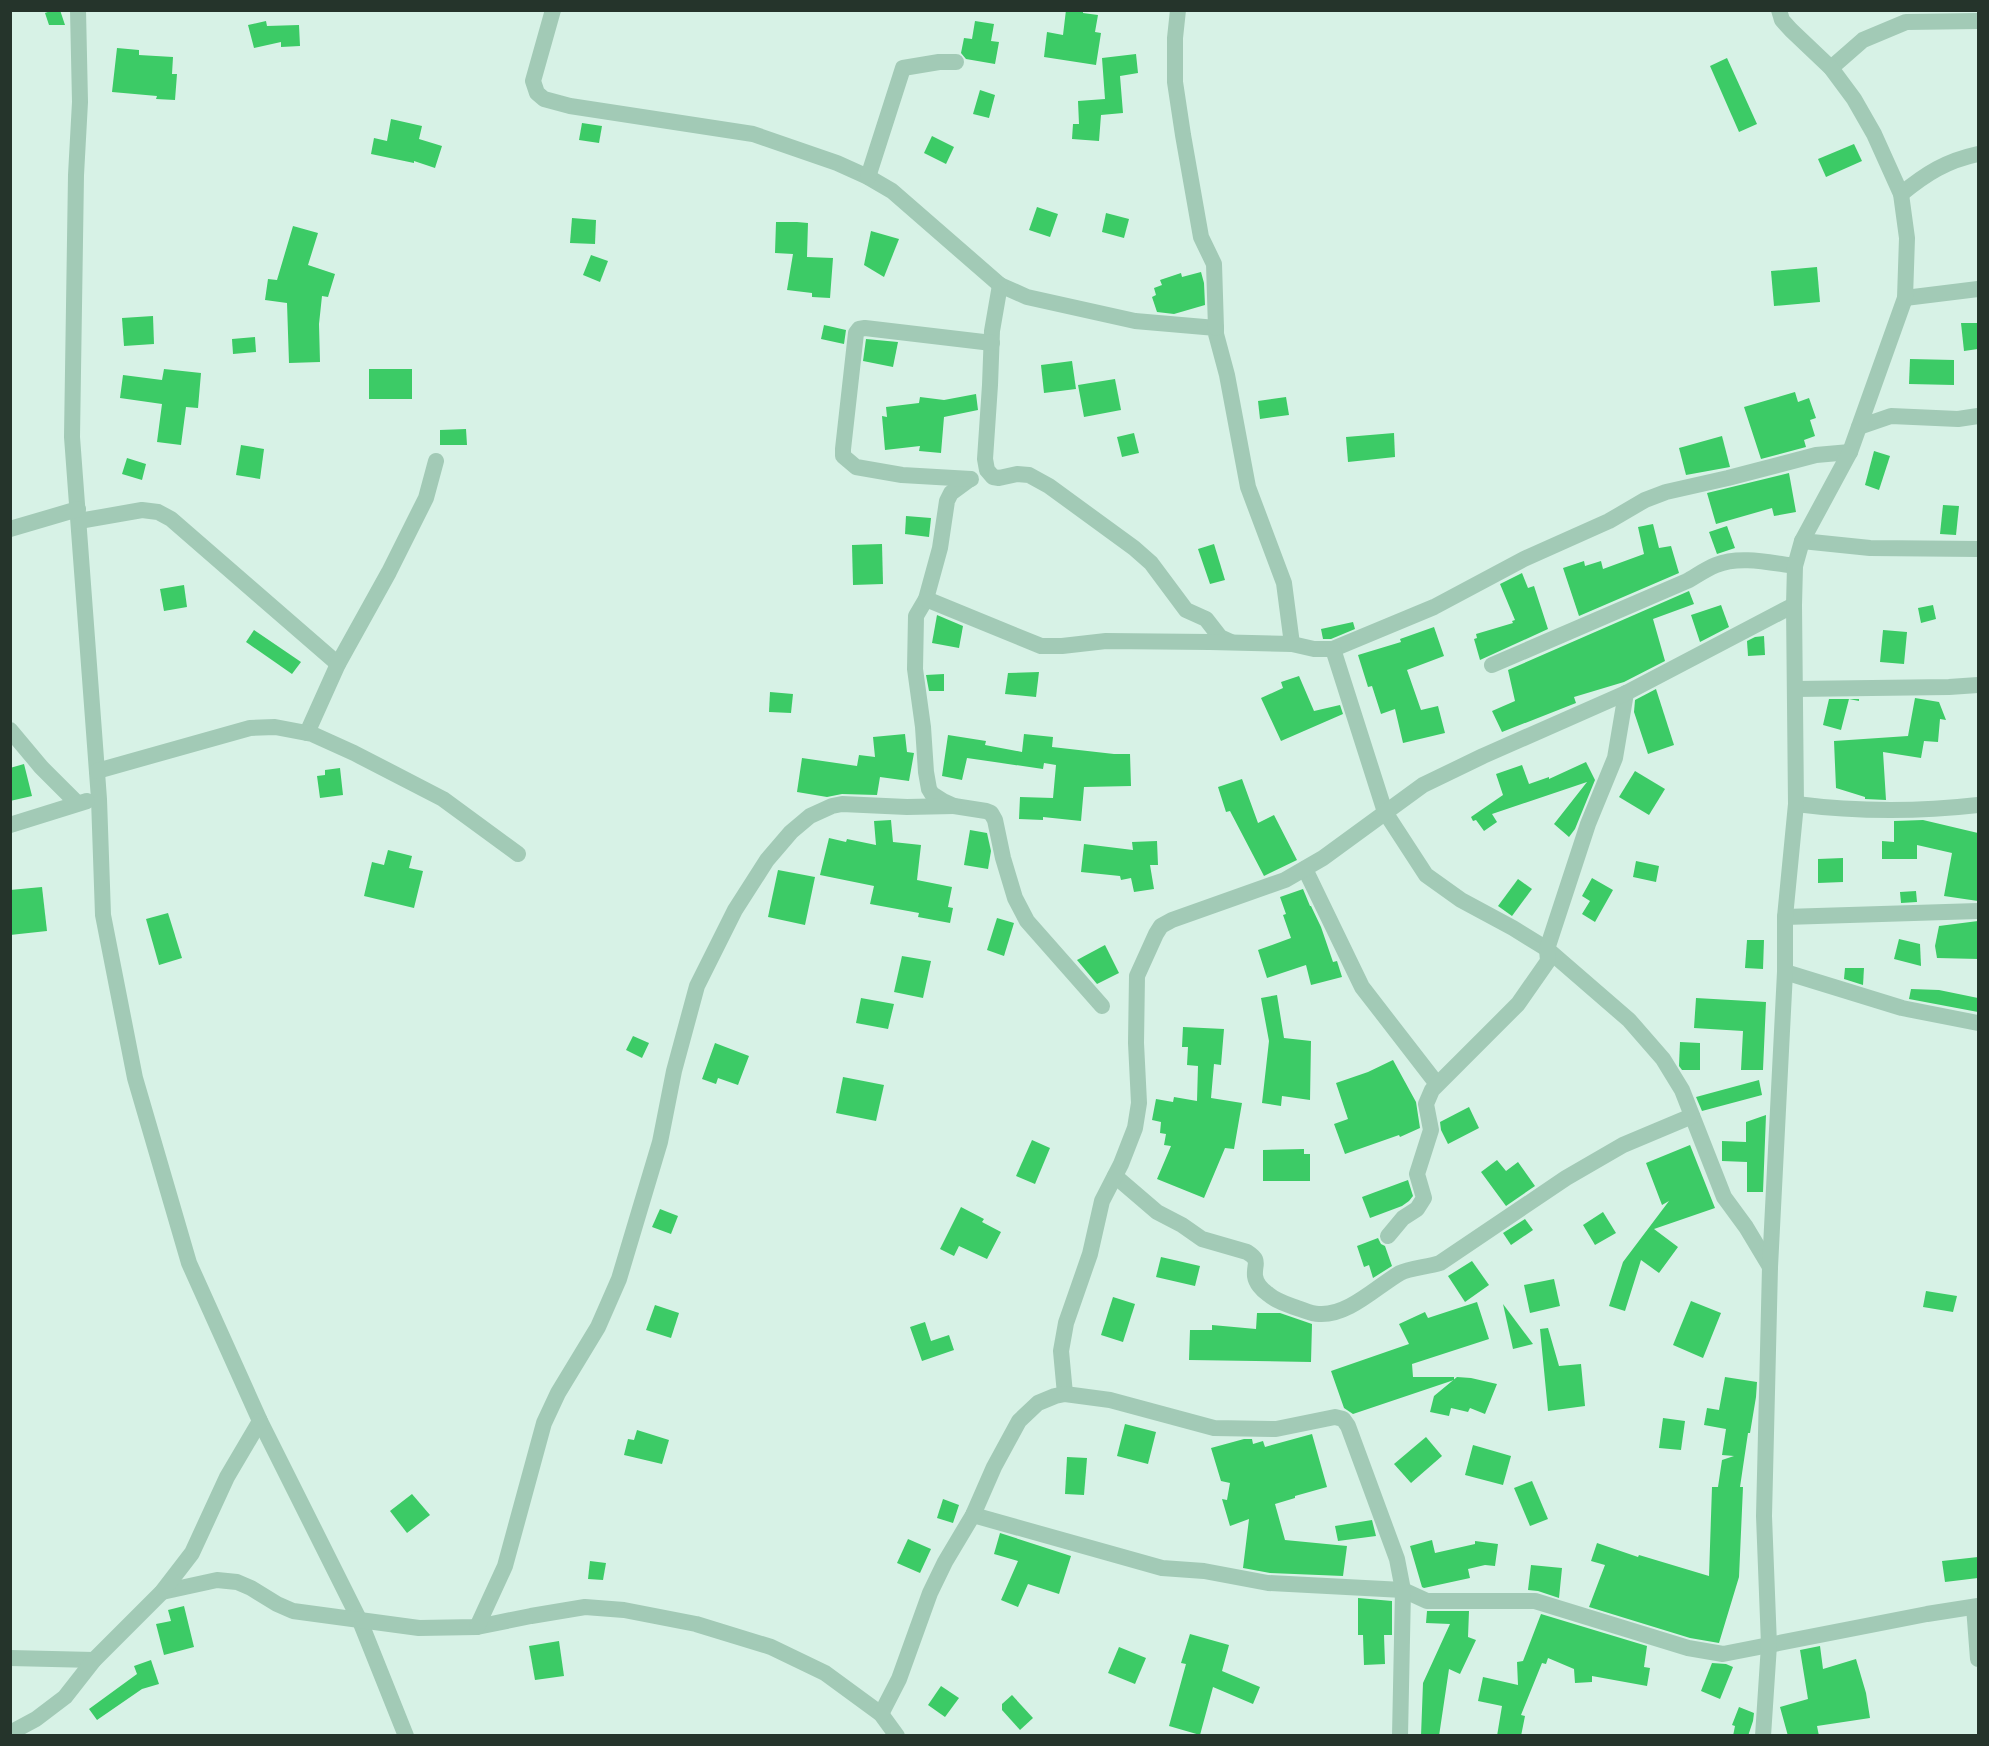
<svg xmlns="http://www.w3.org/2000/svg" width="1989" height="1746" font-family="'Exo 2',sans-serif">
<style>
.building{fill:#3ccb66}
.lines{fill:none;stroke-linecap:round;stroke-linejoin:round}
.minor{stroke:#a2cab6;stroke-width:16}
</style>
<rect width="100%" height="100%" fill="#d7f2e6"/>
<g class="building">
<path d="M53 10H60L65 25H49L45 13Z"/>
<path d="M1066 10H1083V13L1098 15 1095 32 1101 33 1096 65 1044 57 1047 32 1063 35Z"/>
<path d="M266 21 267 26 299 25 300 46 281 47V42L254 48 248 25Z"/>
<path d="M975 21 994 24 991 41 999 42 995 64 966 59 961 53 964 38 972 39Z"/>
<path d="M117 48 139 50V55L173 57 172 74H177L175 100 156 99 157 96 112 92Z"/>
<path d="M1136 54 1138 73 1120 76 1123 113 1101 115 1099 141 1072 139 1073 124H1079L1078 101 1105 99 1102 58Z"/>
<path d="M1727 58 1757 124 1739 132 1710 66Z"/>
<path d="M980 90 995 95 989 118 973 114Z"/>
<path d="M391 119 422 126 419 139 442 146 435 168 414 161V163L371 154 374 138 387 141Z"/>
<path d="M582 123 602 126 599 143 579 140Z"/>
<path d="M932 136 954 147 946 164 924 153Z"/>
<path d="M1854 144 1862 161 1826 177 1818 159Z"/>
<path d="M1037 207 1058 214 1050 237 1029 230Z"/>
<path d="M1106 213 1129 219 1124 238 1102 232Z"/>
<path d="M572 218 596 220 595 244 570 243Z"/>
<path d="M776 222H797V225V222L808 223 807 257 833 258 830 298 812 297V293L787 290 793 254 775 253Z"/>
<path d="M293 226 318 233 308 265 335 274 328 297 322 296 319 324 320 362 289 363 287 303 265 300 268 279 277 280Z"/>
<path d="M871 231 899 239 884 277 864 265Z"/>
<path d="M591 255 608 261 600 282 583 275Z"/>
<path d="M1817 267 1820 302 1774 306 1771 271Z"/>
<path d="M1201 272 1204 283 1205 305 1174 314 1157 312 1152 297 1156 295 1154 288 1162 285 1160 280 1181 273 1182 277Z"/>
<path d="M153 316 154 344 124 346 122 318Z"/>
<path d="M1961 323H1978V349L1964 351Z"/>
<path d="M824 325 846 330 844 344 821 339Z"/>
<path d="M255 337 256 352 233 354 232 339Z"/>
<path d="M866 339 898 342 893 367 863 361Z"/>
<path d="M1910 359 1954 360V385L1909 384Z"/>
<path d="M1072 361 1076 389 1044 393 1041 365Z"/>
<path d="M164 369 201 373 198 408 186 407 181 445 157 442 162 404 120 398 123 375 162 380Z"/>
<rect x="369" y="369" width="43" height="30"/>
<path d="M1115 379 1121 410 1084 417 1078 385Z"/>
<path d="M1795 392 1798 402 1809 398 1816 418 1810 420 1815 436 1804 440 1806 447 1761 459 1744 407Z"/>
<path d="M976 394 978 410 944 417 941 453 919 451 920 446 885 450 882 416 887 417 886 407 919 403 920 397 944 400Z"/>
<path d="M1286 397 1289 415 1260 419 1258 401Z"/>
<path d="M466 429 467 445H440V430Z"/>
<path d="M1134 433 1139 453 1122 457 1117 437Z"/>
<path d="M1394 433 1395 457 1348 462 1346 437Z"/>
<path d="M1722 436 1730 467 1686 475 1679 448Z"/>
<path d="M241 445 264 449 260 479 236 475Z"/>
<path d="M1874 451 1890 456 1879 490 1865 485Z"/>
<path d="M127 458 146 464 142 480 122 474Z"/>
<path d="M1789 473 1796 512 1774 516 1772 508 1716 524 1707 493Z"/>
<path d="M1943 505 1959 506 1956 535 1940 534Z"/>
<path d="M906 516 931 518 929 537 905 534Z"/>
<path d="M1653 524 1659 548 1671 546 1679 573 1579 616 1563 568 1584 561 1585 566 1601 561 1603 569 1644 554 1638 527Z"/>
<path d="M1727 526 1735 548 1717 554 1709 532Z"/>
<path d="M882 544 883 584 853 585 852 545Z"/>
<path d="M1214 544 1225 580 1210 584 1198 549Z"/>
<path d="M1522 573 1528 588 1534 586 1548 629 1480 660 1474 639 1477 638 1476 634 1513 623 1512 621 1515 620 1500 584Z"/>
<path d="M184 585 187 607 164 611 160 589Z"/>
<path d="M1689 591 1694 604 1653 619 1665 661 1624 682 1574 697 1576 703 1502 732 1492 711 1515 701 1508 670Z"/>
<path d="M1721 605 1729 627 1700 642 1691 615Z"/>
<path d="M1933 605 1936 619 1921 623 1918 608Z"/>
<path d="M937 615 963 626 959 648 932 643Z"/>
<path d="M1353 622 1355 629 1331 639H1323L1321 629Z"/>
<path d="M1434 627 1444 656 1407 670 1421 710 1438 706 1445 733 1403 743 1395 709 1381 714 1372 686 1368 687 1358 655 1401 642 1400 639Z"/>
<path d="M254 630 301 662 292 674 246 642Z"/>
<path d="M1883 630 1907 632 1904 664 1880 662Z"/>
<path d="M1764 636 1765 655 1748 656 1747 641 1755 637Z"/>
<path d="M1039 672 1036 697 1005 694 1008 673Z"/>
<path d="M944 674V691H929L926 675Z"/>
<path d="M1299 676 1314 711 1340 705 1343 714 1281 741 1261 698 1283 688 1281 682Z"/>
<path d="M1656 689 1674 745 1648 754 1634 712 1635 700Z"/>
<path d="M770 692 793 694 791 713 769 712Z"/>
<path d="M1915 698 1939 702 1946 720 1940 719 1938 742 1924 741 1921 758 1883 752 1886 800 1865 799V797L1836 788 1834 741 1908 736Z"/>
<path d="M1829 699H1859V701L1849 699 1841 730 1823 725Z"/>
<path d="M905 734 907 752 914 753 909 781 880 777 877 795 842 794 827 797 797 792 802 758 857 766 859 755 875 757 873 737Z"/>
<path d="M1024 734 1053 737 1052 747 1114 754H1130L1131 786 1084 787 1081 821 1043 817V820L1019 819 1020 797 1053 798 1056 765 1044 763 1043 769 967 758 962 780 942 776 948 735 986 741 985 745 1022 752Z"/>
<path d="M1586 762 1595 780 1575 829 1569 837 1554 824 1587 782 1492 814 1497 822 1484 831 1476 820 1473 821 1471 817 1503 795 1496 774 1522 765 1529 784 1549 777V779Z"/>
<path d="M24 764 32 796 10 801V768Z"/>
<path d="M340 768 343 795 320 798 317 776 325 775V770Z"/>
<path d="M1635 771 1665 789 1649 815 1619 797Z"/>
<path d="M1242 779 1258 823 1274 815 1297 860 1264 876 1230 811 1226 812 1218 787Z"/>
<path d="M891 820 893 842 921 845 917 880 952 887 948 907 953 908 950 923 918 917 919 913 870 904 874 886 820 875 829 838 846 842 847 839 876 845 874 821Z"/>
<path d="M1923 820 1978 833V901L1944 896 1952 853 1917 845V859H1882V841L1894 842V821Z"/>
<path d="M970 830 987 833 991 851 988 869 964 865Z"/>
<path d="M1157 841 1158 865H1150L1154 889 1134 892 1131 878 1121 880 1120 876 1081 872 1084 844 1133 850 1132 842Z"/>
<path d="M388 850 412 856 409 868 423 871 414 908 364 896 372 862 384 865Z"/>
<path d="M1843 858V882L1818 883V859Z"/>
<path d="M1636 861 1659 866 1656 882 1633 877Z"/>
<path d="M778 870 815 877 805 925 768 917Z"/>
<path d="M1592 878 1613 890 1595 922 1582 914 1590 901 1582 896Z"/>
<path d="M1518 879 1532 889 1512 916 1498 906Z"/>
<path d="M42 887 47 931 10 935V890Z"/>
<path d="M1303 889 1310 906H1311L1321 927 1333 962 1337 961 1342 977 1311 985 1306 965 1267 978 1258 950 1291 938 1283 915 1286 914 1280 897Z"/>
<path d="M1916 891 1917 902 1901 903 1900 892Z"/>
<path d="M168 913 182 958 159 965 146 919Z"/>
<path d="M997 918 1014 923 1004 956 987 950Z"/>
<path d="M1978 921V959L1937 958 1935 946 1939 926Z"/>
<path d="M1899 939 1920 944 1921 966 1894 959Z"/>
<path d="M1747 940H1764L1763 969 1745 968Z"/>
<path d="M1105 945 1119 973 1097 984 1077 960Z"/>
<path d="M902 956 931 961 923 998 894 992Z"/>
<path d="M1845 968H1864L1863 985 1844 979Z"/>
<path d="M1911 989 1939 990 1978 998V1012L1909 999Z"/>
<path d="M1277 995 1284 1038 1311 1041 1310 1100 1282 1096 1281 1106 1262 1103 1269 1041 1261 998Z"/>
<path d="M861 998 894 1004 888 1029 856 1023Z"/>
<path d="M1696 998 1766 1002 1763 1070H1741L1743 1031 1694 1028Z"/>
<path d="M1183 1027 1224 1029 1221 1065 1214 1064 1211 1098 1242 1103 1234 1149 1225 1148 1204 1198 1157 1179 1171 1146 1164 1145 1166 1134 1160 1133 1161 1122 1152 1120 1156 1099 1173 1102 1174 1097 1197 1101 1198 1066 1187 1065 1188 1047H1182Z"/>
<path d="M633 1036 649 1043 642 1058 626 1050Z"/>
<path d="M1680 1042 1700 1043V1070H1682L1679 1066Z"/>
<path d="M715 1043 749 1056 738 1085 718 1078 716 1084 702 1079Z"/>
<path d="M1393 1060 1416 1102 1420 1128 1400 1137 1399 1135 1345 1154 1334 1124 1348 1119 1336 1083 1368 1072Z"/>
<path d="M843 1077 884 1085 876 1121 836 1113Z"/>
<path d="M1759 1080 1762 1095 1702 1111 1696 1097Z"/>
<path d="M1469 1107 1479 1128 1448 1144 1441 1130 1440 1122Z"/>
<path d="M1766 1115 1763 1192H1747V1162L1722 1161V1141L1746 1142V1122Z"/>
<path d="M1032 1140 1050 1148 1035 1184 1016 1176Z"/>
<path d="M1690 1145 1715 1208 1654 1229 1678 1247 1659 1273 1641 1260 1625 1311 1609 1306 1623 1262 1669 1201 1662 1205 1646 1163Z"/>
<path d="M1304 1149V1154H1310V1181H1263V1150Z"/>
<path d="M1497 1160 1506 1171 1518 1162 1535 1186 1506 1206 1481 1172Z"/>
<path d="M1408 1180 1413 1196 1409 1201 1402 1206 1370 1218 1362 1197Z"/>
<path d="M961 1207 984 1219 982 1222 1001 1232 987 1259 959 1246 954 1256 940 1249Z"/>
<path d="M660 1209 678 1216 671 1234 652 1227Z"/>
<path d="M1603 1212 1616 1233 1595 1245 1583 1225Z"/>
<path d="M1525 1219 1533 1230 1511 1245 1503 1233Z"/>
<path d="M1378 1238 1381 1244 1385 1246 1392 1266 1373 1278 1369 1265 1364 1267 1357 1246Z"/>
<path d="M1161 1257 1200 1266 1195 1286 1156 1277Z"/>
<path d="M1472 1261 1489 1285 1465 1302 1448 1276Z"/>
<path d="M1554 1279 1560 1306 1530 1313 1524 1285Z"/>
<path d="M1926 1291 1957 1296 1953 1312 1923 1307Z"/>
<path d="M1113 1297 1135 1304 1123 1342 1101 1335Z"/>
<path d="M1691 1301 1721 1313 1703 1358 1673 1345Z"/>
<path d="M1477 1302 1489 1339 1412 1364 1413 1377H1454V1380L1353 1414 1344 1408 1331 1371 1409 1344 1399 1324 1425 1312 1428 1318Z"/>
<path d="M1503 1304 1533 1344 1513 1349Z"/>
<path d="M655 1305 679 1313 671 1338 646 1330Z"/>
<path d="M1257 1313H1280L1312 1324 1311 1362 1189 1360 1190 1330H1212V1325L1256 1329Z"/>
<path d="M925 1322 931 1341 949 1335 954 1350 922 1361 910 1327Z"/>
<path d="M1548 1328 1559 1366 1581 1364 1585 1406 1548 1411 1540 1329Z"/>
<path d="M1457 1377 1471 1378 1497 1384 1485 1414 1470 1408 1468 1412 1451 1408 1449 1416 1430 1412 1434 1396Z"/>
<path d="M1725 1377 1757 1382 1756 1397 1750 1433H1748L1740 1487H1743L1739 1577 1719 1643 1690 1638 1589 1607 1605 1565 1591 1561 1597 1543 1638 1557 1639 1555 1709 1576 1712 1487H1718L1722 1460 1734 1456 1722 1455 1726 1429 1704 1425 1707 1408 1719 1410Z"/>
<path d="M1663 1418 1685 1421 1681 1450 1659 1448Z"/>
<path d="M1125 1424 1156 1432 1148 1464 1117 1456Z"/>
<path d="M637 1430 669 1440 662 1464 624 1455 628 1439 634 1440Z"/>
<path d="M1312 1434 1327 1487 1295 1496V1498L1275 1504 1285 1540 1347 1546 1343 1576 1270 1573 1243 1568 1249 1519 1230 1526 1222 1499 1227 1500 1230 1483 1221 1481 1211 1448 1244 1439H1252L1253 1444 1263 1441 1265 1447Z"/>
<path d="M1426 1437 1442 1456 1411 1483 1394 1464Z"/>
<path d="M1473 1445 1511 1456 1503 1485 1465 1475Z"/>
<path d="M1067 1457 1087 1458 1084 1495 1065 1494Z"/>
<path d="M1532 1481 1548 1519 1530 1526 1514 1488Z"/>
<path d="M412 1494 430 1515 407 1533 390 1511Z"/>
<path d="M943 1499 959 1505 953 1523 937 1518Z"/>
<path d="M1372 1520 1376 1536 1338 1541 1335 1526Z"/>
<path d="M1000 1533 1071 1556 1059 1594 1028 1584 1018 1607 1001 1600 1018 1561 994 1554Z"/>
<path d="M908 1539 931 1549 920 1573 897 1563Z"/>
<path d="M1432 1540 1435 1553 1475 1544V1541L1498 1544 1495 1566 1485 1565 1468 1569 1470 1578 1424 1588 1422 1587 1410 1546Z"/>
<path d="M1978 1557V1578L1945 1582 1942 1561Z"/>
<path d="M590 1561 606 1563 603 1580 588 1579Z"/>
<path d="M1531 1565 1562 1568 1559 1598 1538 1591 1528 1590Z"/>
<path d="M1358 1598 1392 1601V1635H1384L1385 1664 1364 1665 1363 1635H1358Z"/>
<path d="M184 1606 194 1647 164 1655 156 1624 171 1621 168 1610Z"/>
<path d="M1427 1611H1469L1468 1637 1476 1640 1460 1674 1449 1669 1439 1736H1421L1423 1683 1450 1624 1426 1623Z"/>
<path d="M1541 1614 1647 1646 1644 1667 1650 1668 1647 1686 1592 1676V1682L1575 1683 1574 1669 1548 1658 1546 1664 1542 1663 1521 1715 1525 1716 1521 1736H1497L1502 1706 1478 1701 1483 1677 1518 1685 1517 1662 1523 1661Z"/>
<path d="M1190 1634 1229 1645 1222 1671 1260 1687 1253 1704 1213 1687 1200 1735 1169 1726 1186 1664 1181 1663Z"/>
<path d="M559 1641 564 1676 535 1680 529 1646Z"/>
<path d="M1820 1646 1823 1669 1856 1659 1866 1693 1870 1718 1817 1726 1819 1736H1788L1780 1707 1808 1699 1800 1650Z"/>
<path d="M1119 1647 1146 1658 1135 1684 1108 1673Z"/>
<path d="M151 1660 159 1684 142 1689 97 1720 89 1709 137 1674 134 1666Z"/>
<path d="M1712 1663 1726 1664 1733 1667 1720 1699 1701 1691Z"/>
<path d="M941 1686 959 1698 945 1717 928 1705Z"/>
<path d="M1012 1695 1033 1718 1020 1730 1002 1710V1704Z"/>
<path d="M1739 1707 1754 1713 1753 1721 1748 1736H1733L1735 1726 1732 1725Z"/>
</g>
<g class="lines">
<g class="minor">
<path d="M78 10 80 102 76 175 72 437 99 799 103 915 135 1078 189 1263 260 1421 360 1621 406 1736"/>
<path d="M553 10 533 81 537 93 544 99 570 106 753 134 837 163 868 177 892 191 1000 285 1027 297 1135 321 1216 328V334L1227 375 1248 487 1284 583 1292 644"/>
<path d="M1178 10 1175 38V82L1183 135 1201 237 1214 264 1216 328"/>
<path d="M1831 68 1863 40 1906 22 1978 21"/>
<path d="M868 177 903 68 939 62H956"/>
<path d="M1901 194C1927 173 1946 161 1978 154"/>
<path d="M1000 285 992 331 990 385 985 459 987 470 993 477 999 478 1017 474 1029 475 1049 486 1134 548 1151 563 1186 610 1206 619 1220 637 1231 642"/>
<path d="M1905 298 1978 289"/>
<path d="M1859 427 1891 416 1958 419 1978 416"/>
<path d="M970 479 951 493 947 501 940 548 926 599 916 616 915 669 923 727 926 772 929 789 932 794 943 801 954 806 986 811 991 813 995 820 1003 858 1015 898 1027 921 1102 1006"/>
<path d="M971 479 902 475 856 467 843 456V449L856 333 859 329 865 328 992 343"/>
<path d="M79 521 142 510 158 512 171 519 338 664"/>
<path d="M10 529 78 509"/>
<path d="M1802 541 1870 548 1978 549"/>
<path d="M926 599 1041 646H1062L1106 641 1210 642 1292 644 1314 649H1333L1434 607 1524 559 1609 521 1645 500 1666 492 1728 478 1816 455 1850 452"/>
<path d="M1333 649 1385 812 1426 875 1461 900 1513 928 1547 949 1629 1020 1663 1059 1682 1090 1724 1197 1746 1227 1770 1267"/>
<path d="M1492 665 1687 581C1696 576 1706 569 1716 565 1740 555 1771 563 1795 566"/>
<path d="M1795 689 1949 687 1978 685"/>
<path d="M10 730 41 767 77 803"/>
<path d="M307 733 338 664 389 572 426 498 436 461"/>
<path d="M97 771 250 728 275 727 312 734 354 753 443 799 518 854"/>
<path d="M1796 804C1858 812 1917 812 1978 805"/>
<path d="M10 825 87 801"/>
<path d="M1305 869 1362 987 1437 1084"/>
<path d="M1785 917 1978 911"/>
<path d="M1785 972 1902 1008 1978 1023"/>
<path d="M1115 1176 1157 1212 1182 1225 1202 1239 1247 1252C1261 1261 1254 1263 1255 1276 1256 1283 1262 1290 1268 1294 1276 1301 1286 1304 1297 1308 1304 1310 1311 1314 1319 1314 1348 1316 1376 1287 1400 1273 1409 1268 1428 1267 1440 1263L1566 1178 1623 1145 1692 1116"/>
<path d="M1388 1236 1403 1218 1417 1209 1424 1198 1417 1174 1431 1130 1426 1104 1432 1090 1518 1004 1548 961 1547 949 1588 824 1615 758 1626 693"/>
<path d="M1065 1394 1061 1351 1066 1323 1090 1254 1102 1201 1121 1164 1135 1128 1139 1103 1136 1043 1137 976 1156 934 1161 926 1172 920 1285 880 1323 858 1423 785 1483 756 1626 693 1794 605"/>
<path d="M973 1515 1162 1568 1204 1571 1268 1583 1403 1590 1427 1601H1535L1688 1648 1723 1654 1927 1614 1978 1606"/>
<path d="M162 1592 217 1580 237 1582 251 1588 277 1604 293 1611 419 1628 477 1627 531 1616 585 1607 624 1610 696 1624 771 1647 825 1673 881 1714 897 1736"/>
<path d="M1974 1607 1978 1659"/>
<path d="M477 1627 505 1566 544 1423 558 1393 598 1327 619 1279 660 1142 674 1071 697 986 735 910 767 860 791 832 810 816 832 806 842 804 907 807 954 806"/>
<path d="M10 1658 94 1660"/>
<path d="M881 1714 899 1679 930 1593 945 1562 973 1515 994 1467 1019 1421 1038 1403 1055 1396 1065 1394 1110 1400 1214 1428 1276 1429 1335 1417 1343 1419 1348 1426 1397 1559 1403 1590 1400 1736"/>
<path d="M10 1733 36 1719 65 1697 94 1660 162 1592 192 1553 227 1477 260 1421"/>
<path d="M1763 1736 1769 1645 1764 1516 1770 1267 1785 972V917L1796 804 1794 605 1795 566 1802 541 1850 452 1905 298 1907 238 1901 194 1874 134 1854 99 1831 68 1791 30 1782 20 1779 10"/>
</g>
</g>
<rect width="1989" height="1746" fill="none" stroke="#25342b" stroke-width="24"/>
</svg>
